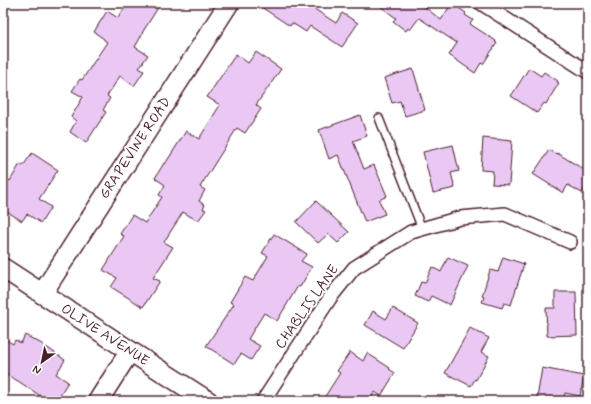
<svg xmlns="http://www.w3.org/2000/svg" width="591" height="404" font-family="Mynerve,sans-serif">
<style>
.building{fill:#e9c8f4;stroke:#4a1f2b}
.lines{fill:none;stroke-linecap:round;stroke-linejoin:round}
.lane-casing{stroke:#4a1f2b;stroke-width:10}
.street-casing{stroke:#4a1f2b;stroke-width:16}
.secondary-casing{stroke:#4a1f2b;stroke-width:22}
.lane{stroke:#fff;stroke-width:7}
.street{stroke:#fff;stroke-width:13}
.secondary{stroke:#fff;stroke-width:19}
.labels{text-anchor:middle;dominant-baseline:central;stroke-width:4;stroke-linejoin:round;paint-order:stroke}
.street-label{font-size:14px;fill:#4a1f2b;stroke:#fff}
</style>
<rect width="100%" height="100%" fill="#fff"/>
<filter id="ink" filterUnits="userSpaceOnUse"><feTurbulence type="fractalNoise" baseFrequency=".025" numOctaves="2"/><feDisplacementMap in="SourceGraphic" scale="8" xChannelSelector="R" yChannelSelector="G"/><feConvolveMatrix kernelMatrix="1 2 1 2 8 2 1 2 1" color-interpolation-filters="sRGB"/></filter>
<g filter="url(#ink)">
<g class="building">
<path d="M128 3H161L142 33H143L135 47 148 55 139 68 144 71 134 86 120 76 107 96 110 98 103 110 106 112 86 143 70 132 76 121 71 117 83 97 72 91 80 79 82 80 107 42 104 40V39L94 32 100 22 107 11 118 18Z"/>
<path d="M255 3H305L336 23 342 13 358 23 342 47 310 26 306 32 292 23 290 26Z"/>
<path d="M376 3H420L441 20 452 3 466 13 465 15 473 20 470 24 496 41 495 42 497 43 483 64 481 63 475 73 449 55 457 43 419 18 410 30 408 28 406 31 393 21 396 18Z"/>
<path d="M256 52 281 69 256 105 261 109 245 133 237 128 200 187 205 190 199 201 205 205 203 209 206 210 198 221 183 212 164 242 173 247 153 278 160 281 143 307 111 287 117 278 103 270 124 236 120 234 132 215 145 223 162 197 159 195 165 185 155 178 164 163 165 164 186 131 199 139 220 105 207 97 236 54 248 63Z"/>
<path d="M529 68 541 76 544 72 558 81 557 82 559 83 546 104 544 103 537 113 511 96Z"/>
<path d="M413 69 425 110 405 116 400 101 392 103 384 78Z"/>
<path d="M360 115 367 136 353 141 364 169 374 165 387 196 379 200 385 214 365 222 338 155 329 159 319 130Z"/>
<path d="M483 138 512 141 509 185 492 184 493 171 481 170Z"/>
<path d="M453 145 459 171 451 173 455 188 433 193 423 152Z"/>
<path d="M549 150 556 154 557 153 588 172V183L582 193 568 185 563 193 533 174Z"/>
<path d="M32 153 58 170 39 199 51 207 41 223 27 214 22 221 3 209V176L10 181 20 164 23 166Z"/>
<path d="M316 201 349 232 338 243 328 234 318 243 296 222Z"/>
<path d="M274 234 307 254 301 261 312 267 300 287 298 286 277 321 264 313 248 339 260 346 251 360 241 354 234 364 206 346 234 304 230 302 245 277 253 281 268 256 262 253Z"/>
<path d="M448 257 468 266 450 305 431 296 428 302 415 296 421 282 425 283 432 267 441 272Z"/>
<path d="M503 257 524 264 511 305 504 303 502 308 482 302 484 297 482 296 490 270 498 272Z"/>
<path d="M555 292H576L577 335 547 336 546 308H555Z"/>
<path d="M393 308 418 323 403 348 365 325 373 311 386 319Z"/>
<path d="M470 328 489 338 481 352 489 356 476 380 475 379 471 386 445 373Z"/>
<path d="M25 335 42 344 65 360 56 374 68 382 56 401H48L18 381 3 373V338L13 344 15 340 21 343Z"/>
<path d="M350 352 363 361 367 353 390 368 389 369 395 373 381 396 375 392 369 401H322L340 373 337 371Z"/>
<path d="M542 368 584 376 580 396 565 393 563 401H552L537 398Z"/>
</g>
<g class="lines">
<defs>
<path id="lane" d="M379 118 422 229"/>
<g id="street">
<path d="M481 3 588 72"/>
<path d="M263 401 330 298 354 268 411 232 460 218 505 214 570 242"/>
</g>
<g id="secondary">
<path d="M3 268 130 351 208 401"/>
<path d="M42 294 229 3"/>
<path d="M98 401 130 351"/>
</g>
</defs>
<use href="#lane" class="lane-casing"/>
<use href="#street" class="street-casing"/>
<use href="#secondary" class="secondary-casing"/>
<use href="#lane" class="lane"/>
<use href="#street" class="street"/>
<use href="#secondary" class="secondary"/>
</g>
</g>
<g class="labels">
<g class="street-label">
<text transform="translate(135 148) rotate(-57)">GRAPEVINE ROAD</text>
<text transform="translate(307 307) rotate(-55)">CHABLIS LANE</text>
<text transform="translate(105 335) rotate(33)">OLIVE AVENUE</text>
</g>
</g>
<rect width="591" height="404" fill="none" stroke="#fff" stroke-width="16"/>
<rect x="8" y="8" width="575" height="388" fill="none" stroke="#4a1f2b" stroke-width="1.5" filter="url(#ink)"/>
<g transform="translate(42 362) rotate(213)" stroke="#ffffff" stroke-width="3" paint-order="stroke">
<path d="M0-3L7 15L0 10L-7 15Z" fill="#4a1f2b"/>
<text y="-6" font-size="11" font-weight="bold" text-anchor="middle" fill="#4a1f2b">N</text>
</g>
</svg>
